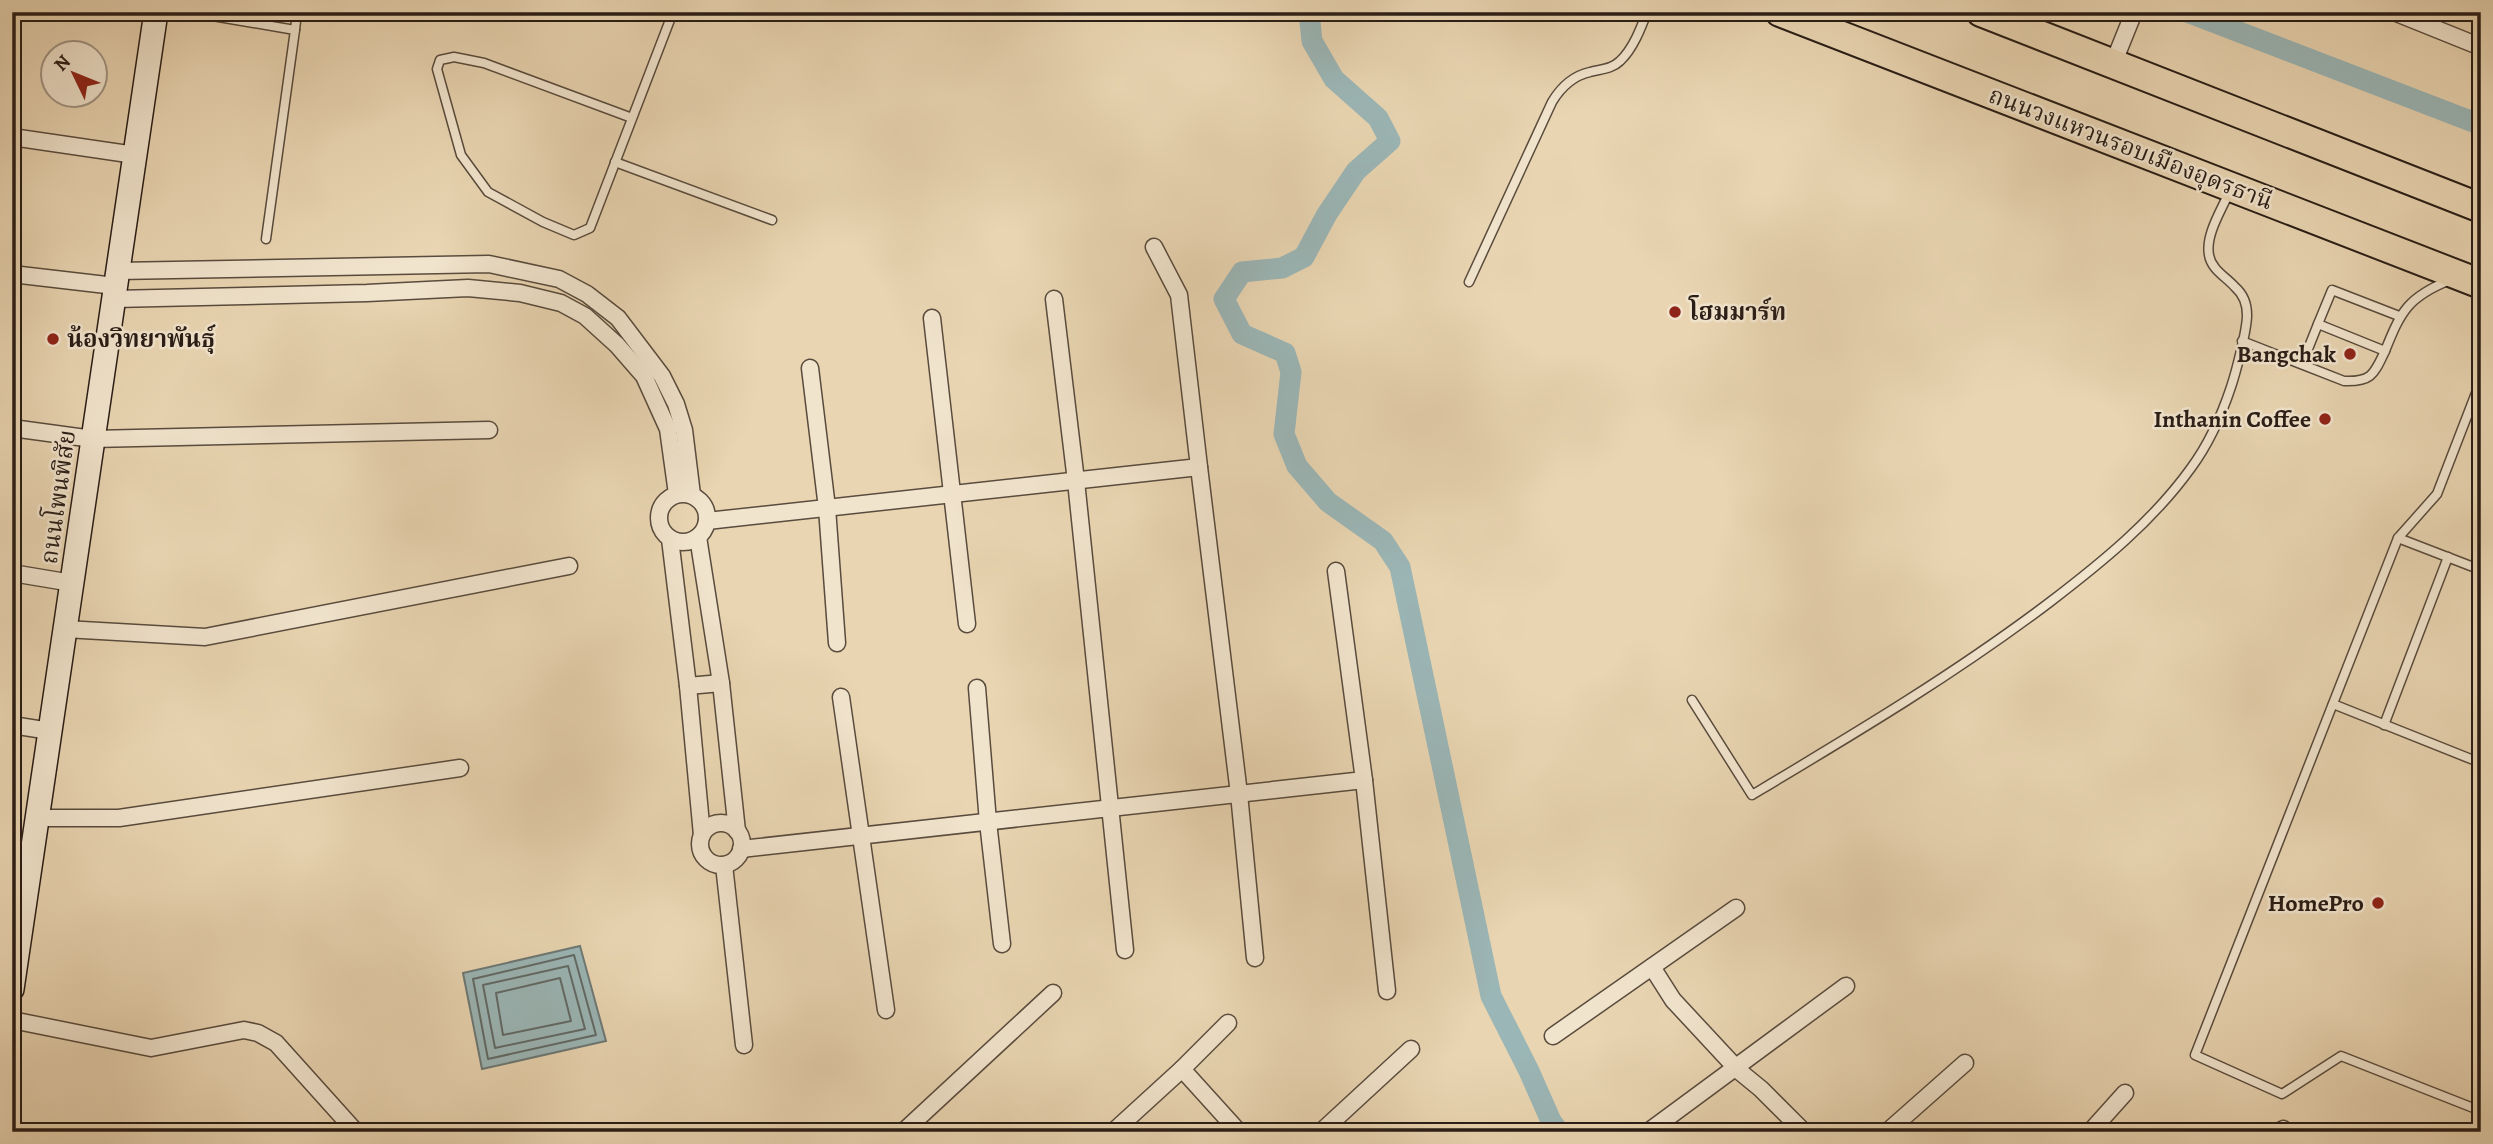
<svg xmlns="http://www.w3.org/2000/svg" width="2493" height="1144" font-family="Alegreya,'Noto Serif Thai',serif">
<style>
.water{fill:#9bb6b6;stroke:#6d7976;stroke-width:2}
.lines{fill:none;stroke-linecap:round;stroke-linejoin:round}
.shore{stroke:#626a66;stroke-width:2}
.canal{stroke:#9bb6b6;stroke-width:21}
.lane-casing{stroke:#594b3d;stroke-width:11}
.street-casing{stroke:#594b3d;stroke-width:19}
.secondary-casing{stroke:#291d16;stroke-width:26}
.highway-casing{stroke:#291d16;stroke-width:32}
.lane{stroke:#f1e4cd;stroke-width:8}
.street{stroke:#f1e4cd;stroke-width:16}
.secondary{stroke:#f1e4cd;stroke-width:23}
.highway{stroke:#e9d5b2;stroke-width:28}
.poi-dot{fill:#8f2418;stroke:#f1e4cd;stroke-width:2.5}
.labels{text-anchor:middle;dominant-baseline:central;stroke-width:5;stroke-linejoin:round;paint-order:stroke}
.street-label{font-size:24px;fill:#291d16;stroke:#f1e4cd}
.poi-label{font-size:24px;font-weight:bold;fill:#291d16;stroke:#f1e4cd;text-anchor:end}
</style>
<rect width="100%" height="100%" fill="#e9d5b2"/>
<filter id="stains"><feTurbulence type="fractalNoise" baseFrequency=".00286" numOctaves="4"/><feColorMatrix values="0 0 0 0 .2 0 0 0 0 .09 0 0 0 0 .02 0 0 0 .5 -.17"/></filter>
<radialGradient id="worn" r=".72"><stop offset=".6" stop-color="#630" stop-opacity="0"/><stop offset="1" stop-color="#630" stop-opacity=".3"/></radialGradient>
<path class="water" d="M580 946 606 1041 482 1069 463 973Z"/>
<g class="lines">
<g class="shore">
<path d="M574 955 596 1035 488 1059 473 979Z"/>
<path d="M568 966 585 1029 495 1048 483 985Z"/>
<path d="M560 978 571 1021 503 1035 496 993Z"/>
</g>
<g class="canal">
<path d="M1309 12 1312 41 1334 79 1378 118 1390 141 1356 171 1327 214 1304 257 1282 268 1242 272 1224 299 1242 334 1285 353 1291 372 1284 434 1297 466 1328 502 1383 541 1400 567 1491 996 1529 1071 1551 1121 1559 1132"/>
<path d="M2187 12 2481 125"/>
</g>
<defs>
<g id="lane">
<path d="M189 12 295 30 266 239"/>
<path d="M295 30 297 12"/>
<path d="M632 118 484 63 454 57 440 60 437 69 461 155 488 192 543 222 574 235 590 228 673 12"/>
<path d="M615 162 772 220"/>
<path d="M1469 282 1552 102C1561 87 1572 76 1590 72 1601 69 1612 69 1620 61 1633 49 1641 28 1647 12"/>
<path d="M2399 316 2332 290 2318 324 2385 351C2401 311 2408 297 2450 280"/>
<path d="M2242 341 2344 381C2372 382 2374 374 2385 351"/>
<path d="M2302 364 2318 324"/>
<path d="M2481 380 2437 494 2398 538 2195 1055 2282 1094 2341 1056 2481 1111"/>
<path d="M2398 538 2481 570"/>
<path d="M1692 700 1752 795C1854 734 1955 674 2050 602 2101 563 2153 521 2191 468 2208 445 2222 414 2231 387 2236 372 2247 330 2247 315 2247 304 2243 294 2235 287 2226 277 2211 269 2209 255 2205 234 2223 208 2230 190"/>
<path d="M2333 704 2481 763"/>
<path d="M2384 725 2448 557"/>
</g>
<g id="street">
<path d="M2394 12 2481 47"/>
<path d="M2113 64 2134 12"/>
<path d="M12 137 135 155"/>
<path d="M118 271 489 264 559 279 587 294 618 318 662 376 676 404 684 430 692 495"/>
<path d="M12 274 115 286"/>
<path d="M114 299 367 293 468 288 520 293 561 303 585 316 617 345 644 376 668 429 677 494"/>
<path d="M1054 299 1076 481 1125 950"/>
<path d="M932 318 967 624"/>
<path d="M810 368 827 508 837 643"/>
<path d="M12 428 93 439 489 430"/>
<path d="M1199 467 1239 794 1255 958"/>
<circle cx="683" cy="518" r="24"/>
<path d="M707 521 1199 467 1179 295 1154 247"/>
<path d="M698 537 721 683 737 831"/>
<path d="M670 539 688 686 702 835"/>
<path d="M12 573 72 583"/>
<path d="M65 629 205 637 569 566"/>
<path d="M688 686 721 683"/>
<path d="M977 688 988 822 1002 944"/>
<path d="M841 697 886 1010"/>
<path d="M12 725 50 731"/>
<path d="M1364 780 1387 991"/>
<path d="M37 818H119L460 768"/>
<circle cx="721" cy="844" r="21"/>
<path d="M741 849 1364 780 1336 571"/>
<path d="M724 865 744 1045"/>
<path d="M1652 967 1673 1000 1739 1071 1761 1089 1804 1132"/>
<path d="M12 1020 151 1048 244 1030 258 1033 276 1043 356 1132"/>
<path d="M1553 1036 1736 908"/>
<path d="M1182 1069 1228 1023"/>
<path d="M903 1132 1053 993"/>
<path d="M1113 1132 1182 1069 1239 1132"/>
<path d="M1321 1132 1411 1049"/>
<path d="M1648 1132 1846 986"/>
<path d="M1887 1132 1965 1063"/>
<path d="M2090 1132 2125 1093"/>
<path d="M2281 1132 2283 1129"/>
</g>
<path id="secondary" d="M12 989 156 12"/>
<g id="highway">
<path d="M1780 12 2481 284"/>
<path d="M1981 12 2481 208"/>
</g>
</defs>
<use href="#lane" class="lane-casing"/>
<use href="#street" class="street-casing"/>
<use href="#secondary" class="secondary-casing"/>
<use href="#highway" class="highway-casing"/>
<use href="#lane" class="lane"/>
<use href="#street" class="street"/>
<use href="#secondary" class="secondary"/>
<use href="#highway" class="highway"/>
</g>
<g class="poi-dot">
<circle cx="1675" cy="312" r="7"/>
<circle cx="53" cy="339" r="7"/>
<circle cx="2350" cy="354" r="7"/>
<circle cx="2325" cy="419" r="7"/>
<circle cx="2378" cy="903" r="7"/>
</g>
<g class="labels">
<g class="street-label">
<text transform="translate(2131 148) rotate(21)">ถนนวงแหวนรอบเมืองอุดรธานี</text>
<text transform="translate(58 497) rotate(-82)">ถนนโพนพิสัย</text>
</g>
<g class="poi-label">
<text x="1689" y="312" text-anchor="start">โฮมมาร์ท</text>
<text x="67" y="339" text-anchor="start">น้องวิทยาพันธุ์</text>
<text x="2336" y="354">Bangchak</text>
<text x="2311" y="419">Inthanin Coffee</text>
<text x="2364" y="903">HomePro</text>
</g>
</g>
<rect width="2493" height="1144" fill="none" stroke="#e9d5b2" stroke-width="42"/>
<rect x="14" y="14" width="2465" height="1116" fill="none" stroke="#291d16" stroke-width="3.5"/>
<rect x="21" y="21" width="2451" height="1102" fill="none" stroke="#291d16" stroke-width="2"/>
<g transform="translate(74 74) rotate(313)"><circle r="33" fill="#f1e4cd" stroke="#a19484" stroke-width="2"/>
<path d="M0-5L12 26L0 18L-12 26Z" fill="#8f2418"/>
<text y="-10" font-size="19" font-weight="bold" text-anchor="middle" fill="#291d16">N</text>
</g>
<rect width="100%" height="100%" filter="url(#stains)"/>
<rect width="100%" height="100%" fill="url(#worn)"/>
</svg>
